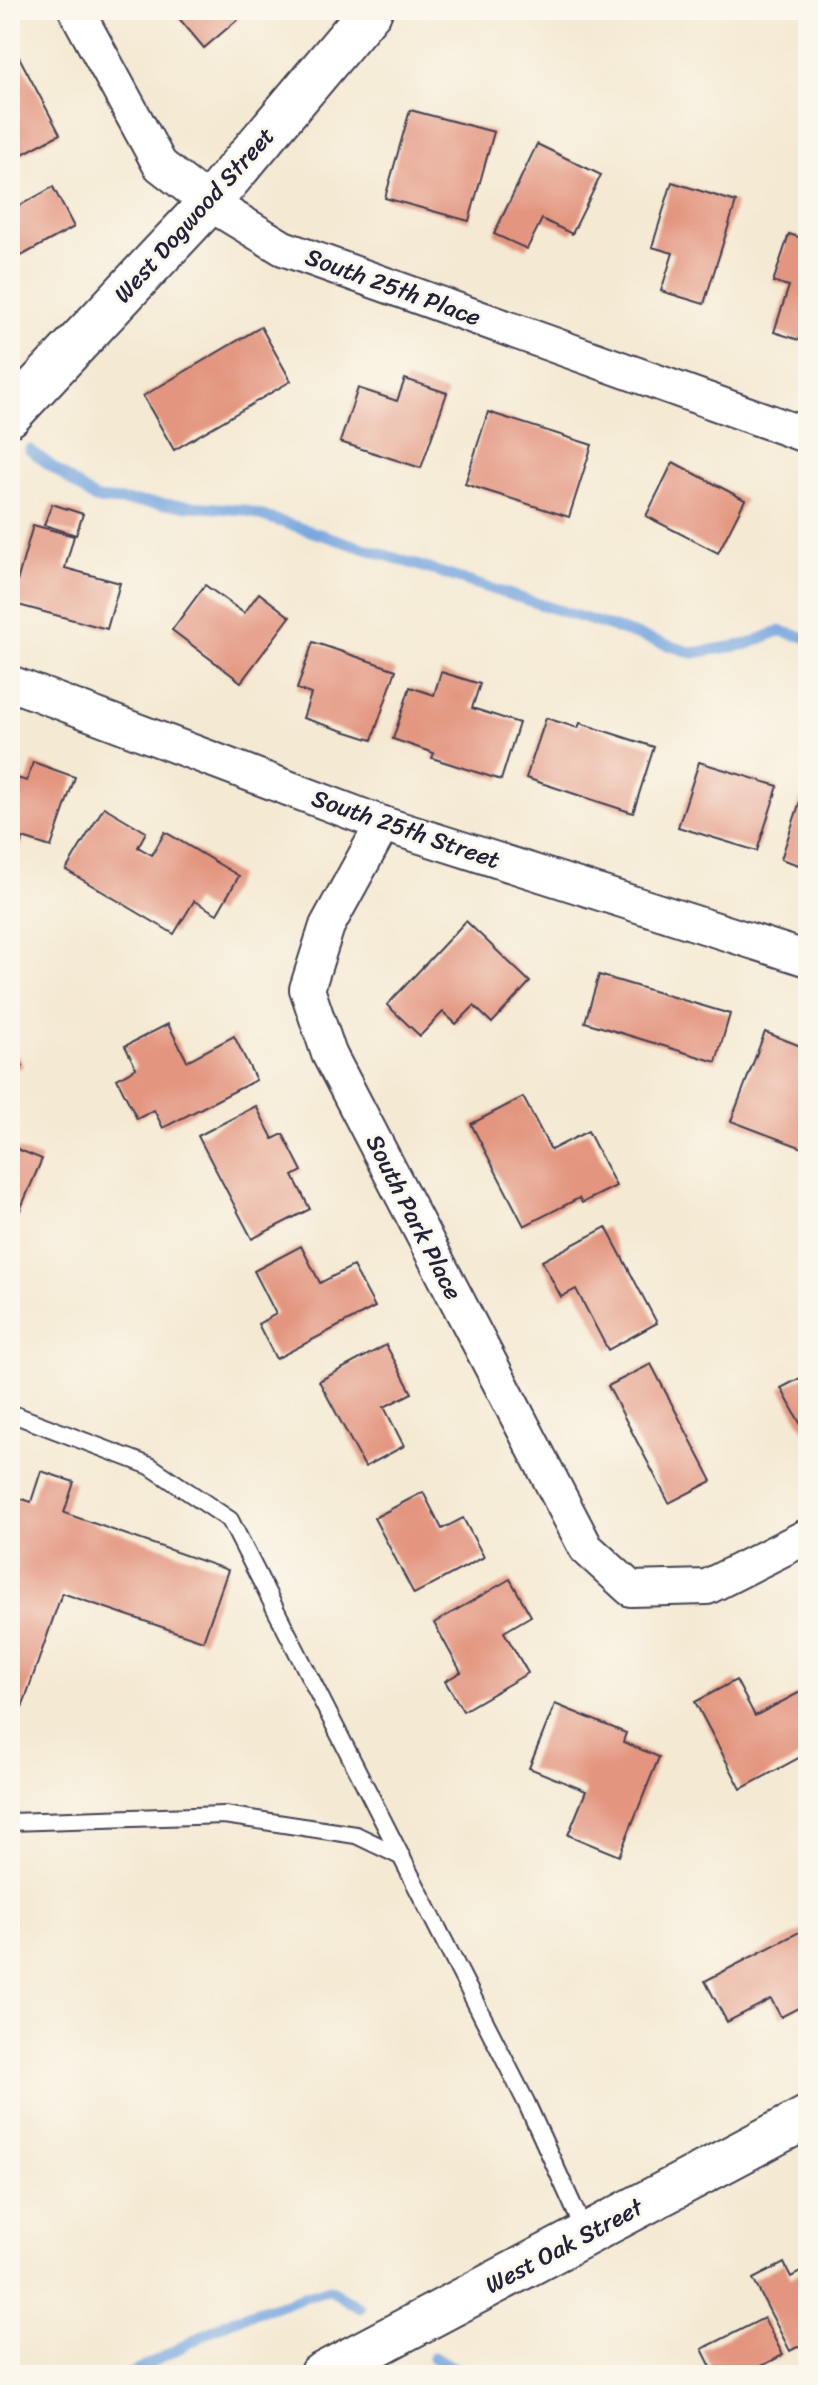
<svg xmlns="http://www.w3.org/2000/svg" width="818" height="2385" font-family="Sriracha,sans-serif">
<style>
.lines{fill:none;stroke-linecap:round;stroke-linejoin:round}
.stream{stroke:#75a5df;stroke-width:11}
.building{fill:#e3957f}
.service-casing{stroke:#424052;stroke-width:20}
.minor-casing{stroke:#424052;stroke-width:38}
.tertiary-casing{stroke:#424052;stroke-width:46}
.service{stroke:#fff;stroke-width:16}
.minor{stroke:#fff;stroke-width:34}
.tertiary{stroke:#fff;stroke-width:42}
.labels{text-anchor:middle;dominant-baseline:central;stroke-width:6;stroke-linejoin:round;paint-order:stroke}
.street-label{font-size:24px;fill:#22223b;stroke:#fbf7ec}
</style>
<rect width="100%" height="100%" fill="#fbf7ec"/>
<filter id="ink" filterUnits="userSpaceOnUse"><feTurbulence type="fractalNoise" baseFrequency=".0125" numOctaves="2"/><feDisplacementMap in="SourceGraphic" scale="16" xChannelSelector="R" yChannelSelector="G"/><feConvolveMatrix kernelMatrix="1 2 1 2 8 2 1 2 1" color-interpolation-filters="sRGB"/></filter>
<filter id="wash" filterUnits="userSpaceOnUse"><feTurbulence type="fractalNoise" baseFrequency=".006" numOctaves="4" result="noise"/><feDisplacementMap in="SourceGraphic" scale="32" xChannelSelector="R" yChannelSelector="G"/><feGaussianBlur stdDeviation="1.8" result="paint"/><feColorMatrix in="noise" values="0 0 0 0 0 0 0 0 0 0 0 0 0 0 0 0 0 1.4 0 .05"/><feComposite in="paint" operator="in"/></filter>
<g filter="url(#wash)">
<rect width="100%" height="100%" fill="#f4e9d2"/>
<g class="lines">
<g class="stream">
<path d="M30 450 95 499 244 510 693 653 748 644 779 631 808 638"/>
<path d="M433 2357 468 2375"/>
<path d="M129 2375 232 2320 329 2289 360 2308"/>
</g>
</g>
<g id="blocks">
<g class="building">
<path d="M172 10H249L204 48Z"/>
<path d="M19 57 60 134 19 156 10 139V62Z"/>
<path d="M410 110 494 132 469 221 385 198Z"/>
<path d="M537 144 601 175 572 234 542 219 527 249 494 234Z"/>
<path d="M672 182 736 202 704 304 661 291 673 253 652 247Z"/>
<path d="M53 187 74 227 10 262V211Z"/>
<path d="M789 234 808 240V343L774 332 789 286 773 282Z"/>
<path d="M261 327 291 381 174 450 143 396Z"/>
<path d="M405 379 447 393 421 468 340 442 358 388 397 401Z"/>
<path d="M488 412 592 445 569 517 465 484Z"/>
<path d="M673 462 745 500 718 553 646 516Z"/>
<path d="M52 504 83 514 76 535 44 525Z"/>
<path d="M33 525 74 536 65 568 120 583 107 629 11 603Z"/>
<path d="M205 585 244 613 259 593 290 617 241 682 172 630Z"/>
<path d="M313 642 396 670 372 740 303 718 311 694 297 689Z"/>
<path d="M441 672 480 684 472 708 519 723 501 780 432 758 434 753 393 739 410 687 434 695Z"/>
<path d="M546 718 578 728 580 723 654 747 633 813 526 778Z"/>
<path d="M33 762 75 777 51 847 23 838 16 859 10 857V776L27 781Z"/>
<path d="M699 762 778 786 757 851 678 827Z"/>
<path d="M807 780H808V868L781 859Z"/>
<path d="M104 807 146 832 138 847 152 855 165 832 239 876 217 914 194 901 174 934 66 870Z"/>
<path d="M466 921 530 982 492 1023 474 1006 456 1024 443 1012 420 1036 387 1005Z"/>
<path d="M599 975 730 1014 716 1062 585 1022Z"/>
<path d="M168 1024 187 1061 234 1036 256 1080 163 1128 154 1110 137 1119 117 1079 136 1068 125 1046Z"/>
<path d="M765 1032 808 1049V1065L800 1085 808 1088V1150L731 1121Z"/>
<path d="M10 1043 23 1066 10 1073Z"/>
<path d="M523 1097 551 1150 588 1131 616 1186 582 1203 579 1198 524 1226 471 1124Z"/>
<path d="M256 1106 273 1139 283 1134 302 1171 293 1176 310 1209 252 1239 198 1136Z"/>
<path d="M10 1146 42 1159 14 1224 10 1222Z"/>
<path d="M606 1227 657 1323 608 1350 576 1289 561 1297 542 1261Z"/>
<path d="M301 1246 320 1283 353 1266 375 1307 276 1359 258 1324 276 1314 254 1271Z"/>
<path d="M386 1345 412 1393 384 1407 404 1446 365 1467 319 1381Z"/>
<path d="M651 1364 712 1481 669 1503 608 1386Z"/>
<path d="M808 1374V1438L781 1388Z"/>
<path d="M41 1471 74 1482 64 1513 228 1570 203 1641 62 1593 16 1725 10 1722V1495L31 1502Z"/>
<path d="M423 1492 442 1529 463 1518 484 1557 414 1594 374 1518Z"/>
<path d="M510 1579 531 1616 504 1632 528 1673 463 1711 445 1681 461 1672 434 1623Z"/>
<path d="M736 1680 755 1716 808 1688V1753L741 1789 695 1702Z"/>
<path d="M555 1704 626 1733 623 1742 659 1757 619 1856 568 1835 586 1791 529 1768Z"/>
<path d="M803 1930 808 1940V2003L781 2017 771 1999 727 2022 705 1981Z"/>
<path d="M784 2263 791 2277 808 2268V2350L805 2343 790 2351 753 2279Z"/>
<path d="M764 2318 783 2355 744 2375H715L702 2349Z"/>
</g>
</g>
</g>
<g filter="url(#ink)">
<use href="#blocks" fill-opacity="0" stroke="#424052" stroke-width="2"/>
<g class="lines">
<defs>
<g id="service">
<path d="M10 1413 150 1466 230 1520 526 2102 585 2232"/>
<path d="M10 1822 224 1815 356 1835 402 1857"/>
</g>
<g id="minor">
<path d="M76 10 160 165 209 203 283 248 808 436"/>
<path d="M10 683 383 824 808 959"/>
<path d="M383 824 327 926 307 989 329 1054 586 1548 631 1589 707 1587 808 1536"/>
</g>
<g id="tertiary">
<path d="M10 415 209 203 371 10"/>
<path d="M320 2375 808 2117"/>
</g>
</defs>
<use href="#service" class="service-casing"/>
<use href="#minor" class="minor-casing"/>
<use href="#tertiary" class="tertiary-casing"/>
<use href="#service" class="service"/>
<use href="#minor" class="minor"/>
<use href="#tertiary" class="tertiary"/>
</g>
</g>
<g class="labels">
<g class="street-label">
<text transform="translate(194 215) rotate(-48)">West Dogwood Street</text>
<text transform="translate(393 287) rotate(20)">South 25th Place</text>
<text transform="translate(406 829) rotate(19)">South 25th Street</text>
<text transform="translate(414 1217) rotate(63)">South Park Place</text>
<text transform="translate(564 2246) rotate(-28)">West Oak Street</text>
</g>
</g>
<rect width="818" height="2385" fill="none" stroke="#fbf7ec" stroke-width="40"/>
</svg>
